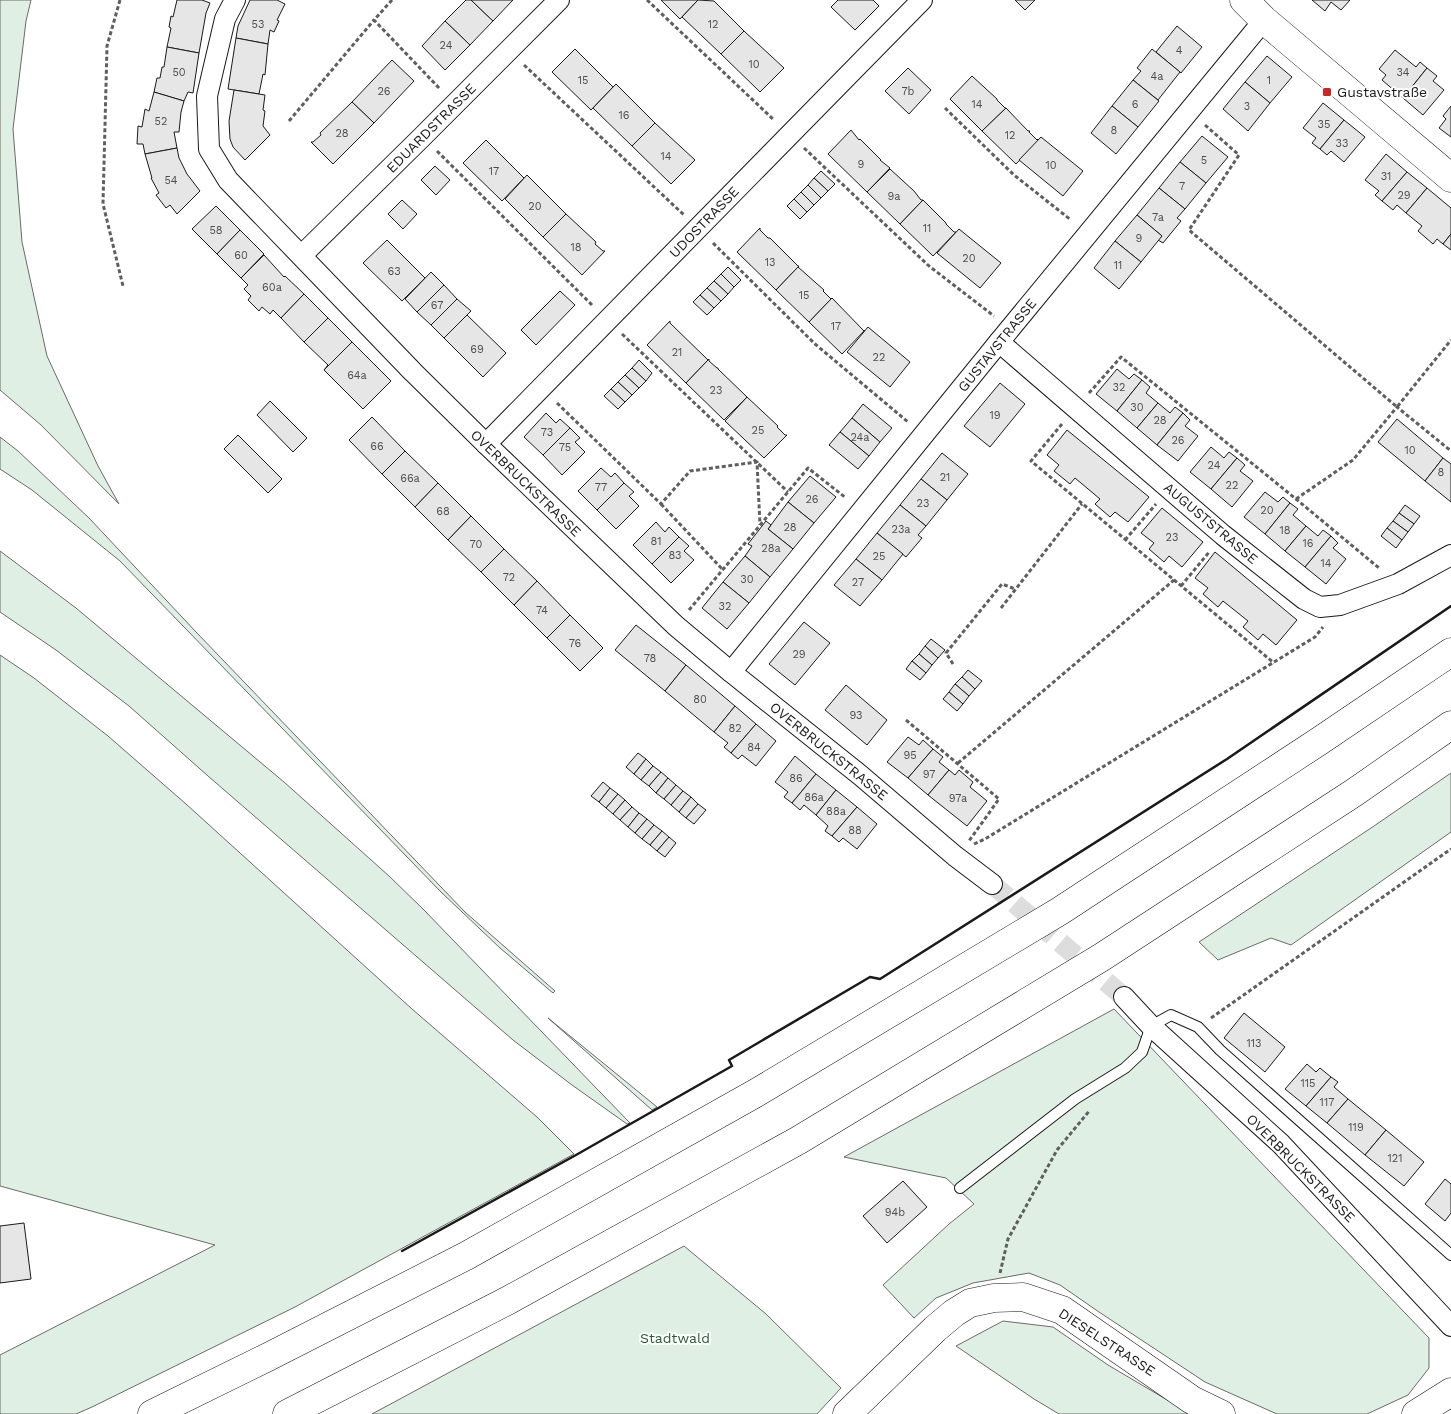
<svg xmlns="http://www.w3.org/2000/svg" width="1451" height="1414" font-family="'Work Sans',sans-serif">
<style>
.green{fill:#e0efe3;stroke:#6a6a6a}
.building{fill:#e6e6e6;stroke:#1a1a1a}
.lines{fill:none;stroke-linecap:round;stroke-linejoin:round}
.street-tunnel{stroke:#ddd;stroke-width:20;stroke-dasharray:20 10;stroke-linecap:butt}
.lane-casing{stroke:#1a1a1a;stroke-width:12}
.street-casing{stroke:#1a1a1a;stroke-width:22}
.secondary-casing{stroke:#1a1a1a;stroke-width:29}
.highway-casing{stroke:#1a1a1a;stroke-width:29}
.path{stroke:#5f5f5f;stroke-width:3;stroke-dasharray:4 2.5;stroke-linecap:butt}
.lane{stroke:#fff;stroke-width:10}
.street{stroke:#fff;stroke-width:20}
.secondary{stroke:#fff;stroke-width:28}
.highway{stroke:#fff;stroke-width:28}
.wall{stroke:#1a1a1a;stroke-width:2.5}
.poi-dot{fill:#c62828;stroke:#fff;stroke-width:2}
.labels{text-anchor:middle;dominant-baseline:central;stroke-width:4;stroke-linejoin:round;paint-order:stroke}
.number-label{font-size:11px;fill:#4d4d4d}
.poi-label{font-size:14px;fill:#1a1a1a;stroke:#fff;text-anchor:start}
.street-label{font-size:14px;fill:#1a1a1a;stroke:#fff}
.park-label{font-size:14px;fill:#2b5a34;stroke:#fff}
</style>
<rect width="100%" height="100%" fill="#fff"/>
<g class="green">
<path d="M0 0H31L26 21 13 129 22 242 47 356 98 466 119 504 41 425 0 390Z"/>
<path d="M0 437 18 451 89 518 197 633 465 912 555 991 553 993 500 948 441 892 120 561 32 490 0 469Z"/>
<path d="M0 551 76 608 284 782 389 876 423 909 630 1123 627 1124 572 1085 513 1040 208 776 129 706 56 650 0 612Z"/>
<path d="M0 655 34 678 108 736 186 804 412 1009 537 1117 574 1154 295 1307 92 1407 76 1414H0V1355L215 1245 0 1186Z"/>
<path d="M1451 773V832L1291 945 1271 938 1218 960 1199 942 1374 826Z"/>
<path d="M1114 1009 1429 1338V1368L1408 1395 1367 1414H1277L1205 1382 1099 1312 1060 1285 1029 1273 973 1283 936 1298 914 1318 883 1285 949 1224 974 1204 946 1178 844 1157Z"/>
<path d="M548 1018 657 1107 652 1110Z"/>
<path d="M684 1246 766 1314 841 1388 817 1414H372Z"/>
<path d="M1003 1321 1053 1327 1108 1365 1191 1414H1059L1034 1399 956 1346Z"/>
</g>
<g class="building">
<path d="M177 0H202L210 3 206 13 199 53 167 47 171 28 169 27 171 16 173 17Z"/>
<path d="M250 0H277L285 4 277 20 279 21 274 32 270 30 268 44 236 38 238 26Z"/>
<path d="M466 0H471L493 21 470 45 445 21Z"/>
<path d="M471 0H513L493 21Z"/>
<path d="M661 0H698L680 19Z"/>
<path d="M698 0 714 1 744 31 721 54 682 17Z"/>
<path d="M838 0H873L879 6 855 30 831 7Z"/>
<path d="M1015 0H1035L1025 10Z"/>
<path d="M1312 0H1350L1341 10 1331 2 1325 11Z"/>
<path d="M445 21 470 45 445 70 422 46Z"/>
<path d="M1177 26 1202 47 1181 73 1156 52Z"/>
<path d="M744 31 784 68 760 92 721 54Z"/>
<path d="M236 38 268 44 265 75 263 74 259 94 228 89Z"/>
<path d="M167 47 199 53 193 93 188 92 184 101 154 92 157 78H160L162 67H164Z"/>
<path d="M575 49 613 87 591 110 552 72Z"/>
<path d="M1152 49 1180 72 1158 100 1133 80 1141 71 1137 68Z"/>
<path d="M1395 50 1416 67 1420 62 1427 68 1403 98 1382 80 1386 75 1379 69Z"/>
<path d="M1267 56 1292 77 1270 103 1245 82Z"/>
<path d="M392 60 414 81 374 123 352 102Z"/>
<path d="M908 68 931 90 909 114 885 91Z"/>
<path d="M1427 68 1437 76 1433 81 1444 90 1423 115 1403 98Z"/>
<path d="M972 76 997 99V100L1005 108H1006L982 131 950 99Z"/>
<path d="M1133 80 1159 101 1138 127 1112 106Z"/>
<path d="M1245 82 1270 103 1248 131 1223 109Z"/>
<path d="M616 84 655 123 632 146 593 108Z"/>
<path d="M234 90 265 95 263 110 265 111 263 126 270 135 245 160 233 147 230 139 229 121Z"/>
<path d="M154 92 184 101 181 112 179 132H174L177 148 145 154 143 144H137L138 126 142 127 145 109 149 111Z"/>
<path d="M352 102 374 123 333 164 311 142H313L321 135 320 133Z"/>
<path d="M1323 103 1344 120 1320 149 1312 143 1316 138 1303 128Z"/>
<path d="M1112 106 1138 127 1116 154 1091 133Z"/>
<path d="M1451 106V137L1439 128 1446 119 1443 116Z"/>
<path d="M1006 108 1028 131H1030L1029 132 1037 140 1038 139 1039 140 1016 164 982 131Z"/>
<path d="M1344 120 1365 137 1344 162 1331 151 1327 155 1320 149Z"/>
<path d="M655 123 695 160 671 184 632 146Z"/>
<path d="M851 130 859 140 860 139 881 160H880L890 168 867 192 828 154Z"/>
<path d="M1202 136 1228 157 1206 183 1180 162Z"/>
<path d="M1041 137 1083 171 1063 196 1019 160Z"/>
<path d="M486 140 524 178 502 201 463 163Z"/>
<path d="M177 148 179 158 187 174 200 191 177 214 170 205 166 208 156 195 159 193 151 178H152L145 154Z"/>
<path d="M1386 154 1407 172 1382 201 1375 195 1379 191 1365 180Z"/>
<path d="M1180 162 1206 183 1185 209 1159 188Z"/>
<path d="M435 166 450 180 436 195 421 180Z"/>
<path d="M890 169 914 191 921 200H923L900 224 867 192Z"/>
<path d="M821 171 835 184 828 191 814 178Z"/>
<path d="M1407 172 1427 188 1406 213 1397 205 1393 210 1382 201Z"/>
<path d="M527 175 566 214 543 237 505 199Z"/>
<path d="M814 178 828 191 821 198 808 185Z"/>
<path d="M808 185 821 198 814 205 801 192Z"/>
<path d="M1159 188 1185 209 1177 218 1181 221 1163 243 1158 240 1162 236 1137 215Z"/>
<path d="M1427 188 1451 208V234L1443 244 1437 239 1433 244 1418 231 1422 226 1406 213Z"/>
<path d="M801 192 814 205 807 212 794 199Z"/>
<path d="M794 199 807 212 800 219 787 206Z"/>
<path d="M402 200 417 214 403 229 388 214Z"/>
<path d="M923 200 946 223V224L954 232H956L933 256 900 224Z"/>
<path d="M216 206 240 230 217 254 192 229Z"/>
<path d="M566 214 596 242 595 244 603 251H605L582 275 543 237Z"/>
<path d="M1137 215 1162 236 1141 262 1115 241Z"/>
<path d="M760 228V230L768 238H770L798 266H799L776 290 737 252Z"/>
<path d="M959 229 1001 263 980 288 937 253Z"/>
<path d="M240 230 264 254 241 278 217 254Z"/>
<path d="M1451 234V250L1443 244Z"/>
<path d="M387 240 425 278 402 301 363 263Z"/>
<path d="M1115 241 1141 262 1119 289 1094 268Z"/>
<path d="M264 255 284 277 285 276 304 294 281 318 273 310 270 314 262 307 259 311 248 300 251 296 244 289 248 285 241 278Z"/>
<path d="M728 267 741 280 734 287 721 274Z"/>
<path d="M798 267 824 290 823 291 831 299 832 298 809 322 776 290Z"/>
<path d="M431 272 444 285 417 312 405 299Z"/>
<path d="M721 274 734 287 728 294 714 281Z"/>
<path d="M714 281 728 294 721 301 707 288Z"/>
<path d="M444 285 457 299 431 325 417 312Z"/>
<path d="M707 288 721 301 714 308 700 295Z"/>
<path d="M560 291 575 305 536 345 521 330Z"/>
<path d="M304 294 328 318 304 342 281 318Z"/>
<path d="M700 295 714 308 707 315 693 302Z"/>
<path d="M832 298 864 331 865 330 842 354 809 322Z"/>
<path d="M457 299 471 311 444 338 431 325Z"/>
<path d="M467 315 506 353 483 377 444 338Z"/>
<path d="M328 318 352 342 324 370 328 365 304 342Z"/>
<path d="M670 321V323L708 360 686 383 647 345Z"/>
<path d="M868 327 910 362 890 387 847 352Z"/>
<path d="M352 342 391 381 363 409 324 370Z"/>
<path d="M709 359V361L717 368H718V369L747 397 724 420 686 383Z"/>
<path d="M639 360 652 373 646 381 632 368Z"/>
<path d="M632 368 646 381 639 388 625 375Z"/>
<path d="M1117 369 1129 379 1134 374 1142 380 1117 411 1096 394Z"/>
<path d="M625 375 639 388 632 395 618 382Z"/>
<path d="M1142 380 1150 387 1146 393 1158 403 1137 428 1117 411Z"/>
<path d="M618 382 632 395 625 402 611 389Z"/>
<path d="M1000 383 1025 404 990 447 964 426Z"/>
<path d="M611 389 625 402 618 409 604 396Z"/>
<path d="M747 397 778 426 777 427 785 435H787L764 458 725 421Z"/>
<path d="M270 401 307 438 293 452 257 415Z"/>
<path d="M1158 403 1170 413 1175 407 1183 413 1157 445 1137 428Z"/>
<path d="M863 404 892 428 880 442 852 418Z"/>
<path d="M546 413 556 423 560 419 570 428 543 455 524 437Z"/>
<path d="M1183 413 1190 420 1185 426 1198 436 1178 461 1157 445Z"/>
<path d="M372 417 405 451 382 474 349 440Z"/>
<path d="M852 418 880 442 869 456 840 432Z"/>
<path d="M1397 419 1443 458 1425 481 1378 442Z"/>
<path d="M570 428 580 438 575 442 585 452 562 475 543 455Z"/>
<path d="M1067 430 1149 497 1128 522 1115 512 1110 517 1095 504 1100 499 1075 478 1070 484 1054 471 1059 465 1047 455Z"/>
<path d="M840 432 869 456 858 469 829 445Z"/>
<path d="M238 435 282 479 268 493 224 449Z"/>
<path d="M1211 447 1224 458 1229 452 1237 458 1211 489 1190 472Z"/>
<path d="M405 451 438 483 415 507 382 474Z"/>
<path d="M942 453 968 474 947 500 921 479Z"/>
<path d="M1237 458 1245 465 1240 471 1253 481 1232 507 1211 489Z"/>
<path d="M1443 458 1451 464V502L1425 481Z"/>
<path d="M601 468 611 477 615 473 624 483 597 510 578 491Z"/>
<path d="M810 476 836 497 814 523 788 502Z"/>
<path d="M921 479 947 500 926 526 900 505Z"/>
<path d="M438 483 471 516 448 540 415 507Z"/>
<path d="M624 483 634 492 629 496 639 506 616 529 597 510Z"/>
<path d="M1265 492 1278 502 1283 497 1290 503 1265 534 1244 517Z"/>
<path d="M788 502 814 523 793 549 768 529Z"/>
<path d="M1290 503 1298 509 1293 515 1306 526 1285 551 1265 534Z"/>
<path d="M900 505 926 526 918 535 922 538 906 557 877 533Z"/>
<path d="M1405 505 1420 516 1414 524 1399 513Z"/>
<path d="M1162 508 1203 542 1182 567 1169 556 1164 562 1149 549 1154 543 1141 533Z"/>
<path d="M1399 513 1414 524 1408 532 1393 521Z"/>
<path d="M471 516 504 549 481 572 448 540Z"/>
<path d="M766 521 771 525 768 529 793 549 770 577 745 556 752 546 748 544Z"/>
<path d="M1393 521 1408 532 1402 540 1387 528Z"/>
<path d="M656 522 665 532 669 527 679 537 652 564 633 545Z"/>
<path d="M1306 526 1318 536 1323 530 1331 536 1305 567 1285 551Z"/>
<path d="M1387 528 1402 540 1396 548 1381 536Z"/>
<path d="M877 533 903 554 882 580 856 559Z"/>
<path d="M1331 536 1338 543 1333 548 1346 559 1326 584 1305 567Z"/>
<path d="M679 537 689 546 684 551 694 560 671 583 652 564Z"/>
<path d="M504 549 537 581 514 605 481 572Z"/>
<path d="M1215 552 1297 620 1276 645 1263 634 1258 640 1243 627 1248 621 1223 601 1218 607 1203 594 1208 588 1195 578Z"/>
<path d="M745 556 770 577 749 603 723 582Z"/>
<path d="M856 559 882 580 860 606 834 585Z"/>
<path d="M537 581 570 615 547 638 514 605Z"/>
<path d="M723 582 749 603 727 629 702 608Z"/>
<path d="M570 615 603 648 580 671 547 638Z"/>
<path d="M804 622 830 643 795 685 769 664Z"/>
<path d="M636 625 686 665 665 691 615 650Z"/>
<path d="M931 639 945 650 938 658 925 646Z"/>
<path d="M925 646 938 658 932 665 919 654Z"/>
<path d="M919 654 932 665 926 673 912 661Z"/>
<path d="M912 661 926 673 920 680 906 669Z"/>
<path d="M686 665 735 706 714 732 665 691Z"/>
<path d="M968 670 982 681 975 689 962 677Z"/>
<path d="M962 677 975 689 969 696 955 684Z"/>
<path d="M955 684 969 696 963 704 949 692Z"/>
<path d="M846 685 887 720 867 745 825 710Z"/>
<path d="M949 692 963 704 957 711 943 699Z"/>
<path d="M735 706 756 724 731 753 724 747 728 743 714 732Z"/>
<path d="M756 724 776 741 756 766 742 755 738 759 731 753Z"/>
<path d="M908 737 919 745 923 740 933 749 908 778 887 762Z"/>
<path d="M933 749 943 757 939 762 949 770 928 795 908 778Z"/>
<path d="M638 753 646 759 634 774 626 767Z"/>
<path d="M795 756 816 774 792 803 784 797 788 792 775 782Z"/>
<path d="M646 759 653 766 641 780 634 774Z"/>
<path d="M653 766 661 772 649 786 641 780Z"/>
<path d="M949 770 955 775 959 770 973 782 970 787 987 801 967 826 928 795Z"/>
<path d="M661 772 668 778 656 793 649 786Z"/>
<path d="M816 774 836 790 816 815 804 805 800 810 792 803Z"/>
<path d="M668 778 676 785 664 799 656 793Z"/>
<path d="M603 782 610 788 599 802 591 796Z"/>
<path d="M676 785 683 791 671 805 664 799Z"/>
<path d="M610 788 618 794 606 808 599 802Z"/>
<path d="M836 790 857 807 832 836 825 831 828 826 816 815Z"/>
<path d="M683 791 691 797 679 812 671 805Z"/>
<path d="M618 794 625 800 613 814 606 808Z"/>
<path d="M691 797 698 804 686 818 679 812Z"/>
<path d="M625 800 632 807 620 820 613 814Z"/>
<path d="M698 804 706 810 694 824 686 818Z"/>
<path d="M632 807 639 813 628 827 620 820Z"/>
<path d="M857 807 877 824 857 849 843 838 839 842 832 836Z"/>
<path d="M639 813 647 819 635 833 628 827Z"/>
<path d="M647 819 654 825 642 839 635 833Z"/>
<path d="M654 825 662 831 650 845 642 839Z"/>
<path d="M662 831 669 837 657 851 650 845Z"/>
<path d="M669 837 676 843 665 857 657 851Z"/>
<path d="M1244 1013 1285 1047 1265 1072 1224 1038Z"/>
<path d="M1307 1064 1316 1072 1320 1068 1331 1077 1306 1106 1285 1089Z"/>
<path d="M1331 1077 1338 1082 1334 1087 1348 1099 1327 1123 1306 1106Z"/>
<path d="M1348 1099 1386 1130 1365 1155 1327 1123Z"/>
<path d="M1386 1130 1424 1162 1404 1186 1365 1155Z"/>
<path d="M1445 1179 1451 1184V1213L1445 1221 1425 1204Z"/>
<path d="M903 1181 927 1207 887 1243 863 1216Z"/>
<path d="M24 1223 31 1279 0 1283V1226Z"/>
</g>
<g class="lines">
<path class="street-tunnel" d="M992 884 1124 997"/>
<defs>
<path id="lane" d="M960 1188 1075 1099 1125 1068 1142 1052 1151 1026 1171 1015 1198 1027 1220 1050 1451 1255"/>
<g id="street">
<path d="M235 0 225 19 207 96 209 149 228 180 413 372 486 444 676 626 731 672 860 775 955 856 992 884"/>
<path d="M302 255 422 137 559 0"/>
<path d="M999 342 1223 535 1304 599 1320 607 1340 605 1398 584 1451 555"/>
<path d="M486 444 922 0"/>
<path d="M731 672 999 342 1264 20"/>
<path d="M1124 997 1151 1026 1281 1144 1451 1326"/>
</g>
<g id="secondary">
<path d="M1244 0 1264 20 1451 178"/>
<path d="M847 1414 935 1329 954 1313 970 1303 994 1298 1023 1297 1062 1310 1192 1400 1221 1414"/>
<path d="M1416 1414 1451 1392"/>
</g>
<g id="highway">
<path d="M152 1414 268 1357 466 1256 756 1093 1060 911 1318 742 1451 652"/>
<path d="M287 1414 507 1301 799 1140 1102 957 1355 792 1451 725"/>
</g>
</defs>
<use href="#lane" class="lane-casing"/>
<use href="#street" class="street-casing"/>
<use href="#secondary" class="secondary-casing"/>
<use href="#highway" class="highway-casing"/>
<g class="path">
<path d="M120 0 107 46 103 204 123 286"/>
<path d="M392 0 374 20 440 89"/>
<path d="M647 0 774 120"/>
<path d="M524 65 684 215"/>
<path d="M945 108 1014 175 1071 220"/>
<path d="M289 121 374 20"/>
<path d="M1205 125 1239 155 1189 230 1397 407 1451 340"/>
<path d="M804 148 929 266 994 316"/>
<path d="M437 151 592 305"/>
<path d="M713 243 815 344 908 422"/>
<path d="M622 334 788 492"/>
<path d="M1089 393 1121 357 1296 499 1379 568"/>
<path d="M557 403 661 504 690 471 757 462 760 525"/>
<path d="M1062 424 1031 461 1274 663"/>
<path d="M1296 499 1353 460 1397 407 1451 451"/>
<path d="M661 504 723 570"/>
<path d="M1125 540 1156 504"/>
<path d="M1181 586 1210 551"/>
<path d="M1001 608 1082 504"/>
<path d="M689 610 808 468 846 498"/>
<path d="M953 664 946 653 1002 584 1015 589"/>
<path d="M906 720 999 799 969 841"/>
<path d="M958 763 1174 580"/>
<path d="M974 844 985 839 1315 637 1323 627"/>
<path d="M1211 1018 1451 849"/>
<path d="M1000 1273 1008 1239 1057 1150 1090 1110"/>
</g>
<use href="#lane" class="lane"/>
<use href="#street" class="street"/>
<use href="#secondary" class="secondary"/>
<use href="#highway" class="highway"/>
<path class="wall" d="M402 1251 576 1155 732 1066 729 1060 870 977 880 979 1227 759 1451 606"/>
</g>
<rect class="poi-dot" x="1322" y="87" width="10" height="10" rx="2.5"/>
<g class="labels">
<g class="number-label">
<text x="258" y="24">53</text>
<text x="713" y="24">12</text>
<text x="446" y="45">24</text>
<text x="1179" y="50">4</text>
<text x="754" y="64">10</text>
<text x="179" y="72">50</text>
<text x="1403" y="72">34</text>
<text x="1157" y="76">4a</text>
<text x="583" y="80">15</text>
<text x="1269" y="80">1</text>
<text x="384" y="91">26</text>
<text x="908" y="91">7b</text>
<text x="977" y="104">14</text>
<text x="1135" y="104">6</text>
<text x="1247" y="106">3</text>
<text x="624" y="115">16</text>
<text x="161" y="121">52</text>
<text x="1324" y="124">35</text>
<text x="1114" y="130">8</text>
<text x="342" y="133">28</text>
<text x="1010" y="135">12</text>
<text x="1342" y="143">33</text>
<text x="666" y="156">14</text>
<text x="1204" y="160">5</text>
<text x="861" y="164">9</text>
<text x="1051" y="165">10</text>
<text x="494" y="171">17</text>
<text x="1386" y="176">31</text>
<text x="171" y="180">54</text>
<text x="1182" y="186">7</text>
<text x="1404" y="195">29</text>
<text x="894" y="196">9a</text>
<text x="535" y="206">20</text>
<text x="1158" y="217">7a</text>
<text x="927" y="228">11</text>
<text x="216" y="230">58</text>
<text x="1139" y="238">9</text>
<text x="576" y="247">18</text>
<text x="241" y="255">60</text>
<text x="969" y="258">20</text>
<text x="770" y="262">13</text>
<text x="1118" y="265">11</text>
<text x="394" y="271">63</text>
<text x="272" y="287">60a</text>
<text x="804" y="295">15</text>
<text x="437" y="305">67</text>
<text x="836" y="326">17</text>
<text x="477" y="349">69</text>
<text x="677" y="352">21</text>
<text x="879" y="357">22</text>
<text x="357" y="375">64a</text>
<text x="1119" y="387">32</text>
<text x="716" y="390">23</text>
<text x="1137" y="407">30</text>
<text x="995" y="415">19</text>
<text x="1160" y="420">28</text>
<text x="758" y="430">25</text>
<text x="547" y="432">73</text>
<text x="860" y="437">24a</text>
<text x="1178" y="440">26</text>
<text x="377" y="446">66</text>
<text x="565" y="447">75</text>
<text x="1410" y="450">10</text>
<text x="1214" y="465">24</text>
<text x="1441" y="472">8</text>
<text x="945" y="477">21</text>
<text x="410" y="478">66a</text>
<text x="1232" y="485">22</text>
<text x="601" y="487">77</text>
<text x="812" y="499">26</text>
<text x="923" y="503">23</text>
<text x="1267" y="510">20</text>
<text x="443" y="511">68</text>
<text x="790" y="527">28</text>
<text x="901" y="529">23a</text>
<text x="1285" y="530">18</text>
<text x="1172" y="537">23</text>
<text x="656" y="541">81</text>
<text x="1308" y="543">16</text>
<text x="476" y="544">70</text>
<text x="771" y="548">28a</text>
<text x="675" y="555">83</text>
<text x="879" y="556">25</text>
<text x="1326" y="563">14</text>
<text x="509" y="577">72</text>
<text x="747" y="579">30</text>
<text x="858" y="582">27</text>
<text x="725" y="606">32</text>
<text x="542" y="610">74</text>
<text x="575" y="643">76</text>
<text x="799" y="654">29</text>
<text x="650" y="658">78</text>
<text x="700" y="699">80</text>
<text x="856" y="715">93</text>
<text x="735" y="728">82</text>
<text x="754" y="747">84</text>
<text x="910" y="755">95</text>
<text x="929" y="774">97</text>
<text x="796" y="778">86</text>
<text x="814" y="797">86a</text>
<text x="958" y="798">97a</text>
<text x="836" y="811">88a</text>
<text x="855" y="830">88</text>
<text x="1254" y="1043">113</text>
<text x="1308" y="1083">115</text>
<text x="1327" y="1102">117</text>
<text x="1356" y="1127">119</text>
<text x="1395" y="1158">121</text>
<text x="895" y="1212">94b</text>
</g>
<g class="poi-label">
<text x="1337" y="92">Gustavstraße</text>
</g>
<g class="street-label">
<text transform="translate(431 128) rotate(-45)">EDUARDSTRASSE</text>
<text transform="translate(704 222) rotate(-46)">UDOSTRASSE</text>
<text transform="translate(997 345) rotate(-51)">GUSTAVSTRASSE</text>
<text transform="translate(526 483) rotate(44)">OVERBRUCKSTRASSE</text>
<text transform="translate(1211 523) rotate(40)">AUGUSTSTRASSE</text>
<text transform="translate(829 751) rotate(39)">OVERBRUCKSTRASSE</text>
<text transform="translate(1301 1168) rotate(45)">OVERBRUCKSTRASSE</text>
<text transform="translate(1107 1342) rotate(33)">DIESELSTRASSE</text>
</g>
<g class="park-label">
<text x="675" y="1338">Stadtwald</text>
</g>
</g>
</svg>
